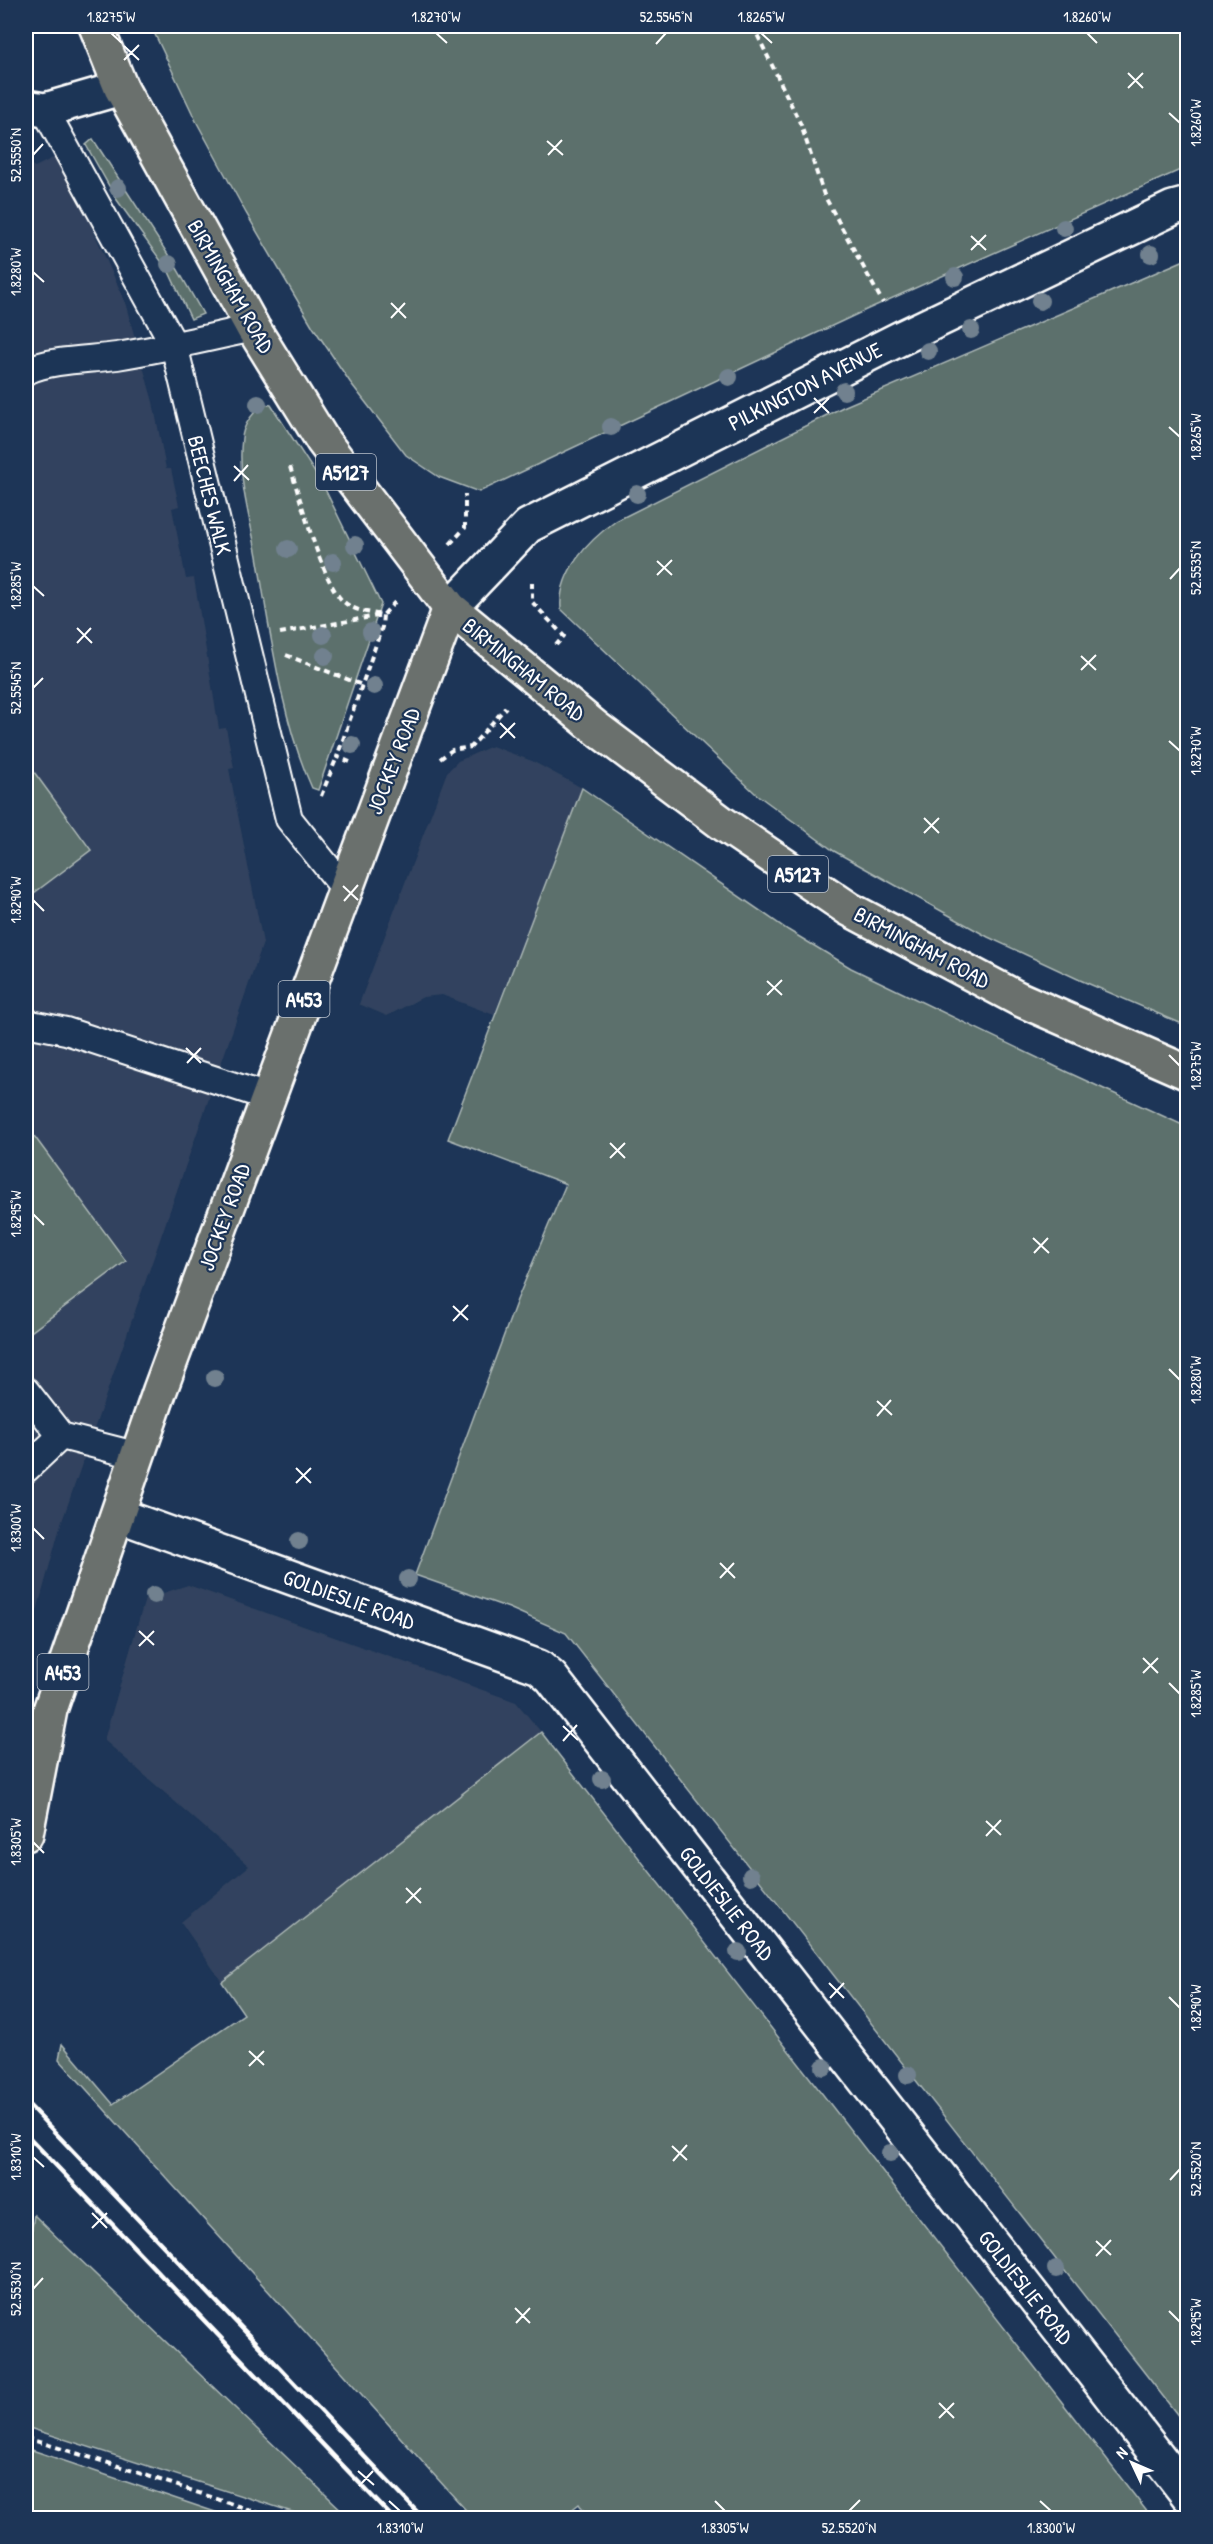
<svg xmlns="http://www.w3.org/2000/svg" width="1213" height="2544" font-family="'Patrick Hand',sans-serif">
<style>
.built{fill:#32435e}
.green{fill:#5b706c;stroke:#adb8b6;stroke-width:1.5}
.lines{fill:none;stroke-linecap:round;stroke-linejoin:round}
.lane-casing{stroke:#fff;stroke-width:30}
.street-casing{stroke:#fff;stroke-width:38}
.primary-casing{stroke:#fff;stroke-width:38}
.path{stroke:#fff;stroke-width:4;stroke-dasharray:6 4.5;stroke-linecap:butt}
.lane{stroke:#1d3557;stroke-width:26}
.street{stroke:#1d3557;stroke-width:33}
.primary{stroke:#6b706d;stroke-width:33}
.rail{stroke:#fff;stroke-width:4.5}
.tree{fill:#71818f}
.ticks{fill:none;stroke:#fff;stroke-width:2}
.labels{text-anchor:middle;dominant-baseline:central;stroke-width:4.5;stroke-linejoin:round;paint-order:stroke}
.shield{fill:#1d3557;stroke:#bbc2cd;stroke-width:1.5}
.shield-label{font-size:21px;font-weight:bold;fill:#fff}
.street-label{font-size:22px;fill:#fff;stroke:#1d3557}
.neatline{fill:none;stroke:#fff;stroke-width:2}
.ticks-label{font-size:15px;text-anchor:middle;fill:#fff}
</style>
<rect width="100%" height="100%" fill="#1d3557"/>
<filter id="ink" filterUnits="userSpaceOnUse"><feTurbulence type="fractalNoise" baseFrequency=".0167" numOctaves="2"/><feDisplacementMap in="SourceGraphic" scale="12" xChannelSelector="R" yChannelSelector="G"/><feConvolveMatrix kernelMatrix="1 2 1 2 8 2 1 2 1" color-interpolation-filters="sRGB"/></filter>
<g filter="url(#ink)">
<g class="built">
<path d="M59 155 124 299 153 402 166 469H171L179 506 172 508 186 579 194 578 219 729 226 728 234 768 229 769 263 943 60 1527 26 1651V162L35 167Z"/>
<path d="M492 746 532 761 582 788 494 1015 442 995 423 997 387 1016 359 1004 447 772 458 761Z"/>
<path d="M188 1585 516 1702 541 1732 222 1982 181 1922 249 1866 104 1740 145 1599Z"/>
</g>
<g class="green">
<path d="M151 26H1187V167L868 309 479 492 439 477 406 455 350 382 313 327 246 213 196 121Z"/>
<path d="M93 139 178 270 203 314 191 319 169 272 117 200 86 145Z"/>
<path d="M1187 259V1026L1080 980 988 937 834 851 756 794 561 609C558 572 588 541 616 521L843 407Z"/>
<path d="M263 404 271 405 323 485 381 604 318 790 312 788C281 720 270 630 257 556 250 518 237 477 242 438 243 425 254 412 263 404Z"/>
<path d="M26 761 91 850 26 899Z"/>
<path d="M582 788 788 930 851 968 1067 1072 1187 1127V2427L566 1633 509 1608 415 1575 517 1300 566 1184 448 1139Z"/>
<path d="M26 1125 126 1261 28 1334 26 1330Z"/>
<path d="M541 1732 1152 2518H589L579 2504 561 2518H473L59 2059 62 2044 113 2104 244 2014 222 1982Z"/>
<path d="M34 2215 71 2251 350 2518H311L26 2427V2269Z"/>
<path d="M26 2448 233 2518H26Z"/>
</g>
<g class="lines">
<defs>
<g id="lane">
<path d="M45 110 174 345 289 819 345 889"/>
<path d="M26 371C53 359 87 360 117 356 162 349 208 338 253 328"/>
<path d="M26 1023 66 1031 268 1097"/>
<path d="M26 1391 61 1436 139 1456"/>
<path d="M26 1469 61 1436"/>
</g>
<g id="street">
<path d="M26 107 45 110 121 88"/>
<path d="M450 608 528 526 903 337 1173 208 1188 204"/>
<path d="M118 1515 539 1667 551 1677 1188 2495"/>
</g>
<g id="primary">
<path d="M96 26 121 88 253 328 323 441 450 608 596 728 722 823 849 909 1017 998 1188 1073"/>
<path d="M26 1834 50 1710 160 1390 450 608"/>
</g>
</defs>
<use href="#lane" class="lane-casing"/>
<use href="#street" class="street-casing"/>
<use href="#primary" class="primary-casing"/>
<g class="path">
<path d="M753 26 801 125 824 195 883 303"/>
<path d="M290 467C300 498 321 576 340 598 351 611 367 612 383 615L395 602"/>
<path d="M450 544 465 528V494"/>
<path d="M532 582V602L564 636 556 645"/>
<path d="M280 633 383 615 382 627 337 757 350 762"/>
<path d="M286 655 362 685"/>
<path d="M440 759 452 750 471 747 506 707"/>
<path d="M321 796 337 757"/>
<path d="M26 2438 115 2465 274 2518"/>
</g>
<use href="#lane" class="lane"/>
<use href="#street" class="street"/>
<use href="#primary" class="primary"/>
<g class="rail">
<path d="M26 2102 423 2518"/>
<path d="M26 2134 393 2518"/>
</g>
</g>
<g class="tree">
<circle cx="118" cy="188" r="9"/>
<circle cx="1064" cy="228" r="9"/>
<circle cx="1151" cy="254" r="9"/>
<circle cx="169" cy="264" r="9"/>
<circle cx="955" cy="277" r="9"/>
<circle cx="1040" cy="301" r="9"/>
<circle cx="971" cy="330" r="9"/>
<circle cx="928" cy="351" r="9"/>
<circle cx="729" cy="377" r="9"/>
<circle cx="844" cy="391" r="9"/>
<circle cx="258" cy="404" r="9"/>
<circle cx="611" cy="427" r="9"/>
<circle cx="637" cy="494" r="9"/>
<circle cx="355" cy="545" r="9"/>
<circle cx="288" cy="549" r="9"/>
<circle cx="333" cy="562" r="9"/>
<circle cx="371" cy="632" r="9"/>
<circle cx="323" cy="635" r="9"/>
<circle cx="325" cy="656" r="9"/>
<circle cx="374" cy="686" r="9"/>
<circle cx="352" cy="745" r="9"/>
<circle cx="215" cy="1378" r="9"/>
<circle cx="299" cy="1541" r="9"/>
<circle cx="408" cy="1579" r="9"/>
<circle cx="154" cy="1595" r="9"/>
<circle cx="602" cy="1779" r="9"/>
<circle cx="751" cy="1876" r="9"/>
<circle cx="738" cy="1952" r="9"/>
<circle cx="824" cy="2067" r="9"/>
<circle cx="908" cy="2075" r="9"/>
<circle cx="890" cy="2153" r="9"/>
<circle cx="1056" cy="2269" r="9"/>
</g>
</g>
<path class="ticks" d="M111 33 122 43M436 33 447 43M761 33 772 43M1087 33 1097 43M656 44 666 33M124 46 139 60M124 60 139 45M1128 73 1143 88M1128 88 1143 73M1169 113 1180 123M547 141 563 155M33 155 43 144M548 155 562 140M971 236 986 250M971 250 986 235M33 272 44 282M391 303 406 318M391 318 405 303M814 398 829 413M814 413 829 398M1169 427 1180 437M234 466 249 480M234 481 248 465M657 561 672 575M657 575 672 560M1170 579 1180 568M33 586 44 596M77 628 92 643M77 643 91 628M1081 656 1096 670M1081 670 1096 655M33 688 43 678M500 723 515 738M500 738 515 723M1169 741 1180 751M924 818 939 833M924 833 939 818M343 886 358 900M33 900 44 911M344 901 358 885M767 981 782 995M767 995 782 980M186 1048 201 1063M1169 1055 1180 1066M187 1063 201 1048M610 1143 625 1158M610 1158 625 1143M33 1214 44 1225M1033 1238 1049 1253M1034 1253 1048 1238M453 1306 468 1320M453 1321 468 1305M1169 1369 1180 1380M877 1401 892 1415M877 1416 891 1400M296 1468 311 1483M296 1483 311 1468M33 1528 44 1539M720 1563 735 1578M720 1578 734 1563M139 1631 154 1645M139 1646 154 1631M1143 1658 1158 1673M1143 1673 1158 1658M1169 1683 1180 1694M563 1726 578 1740M563 1741 577 1725M986 1821 1001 1835M986 1836 1001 1820M33 1842 44 1853M406 1888 421 1903M406 1903 421 1888M829 1983 844 1998M1169 1997 1180 2008M830 1998 844 1983M249 2051 264 2065M249 2066 264 2051M672 2146 687 2160M33 2157 44 2167M673 2161 687 2145M1170 2180 1180 2169M92 2213 107 2228M92 2228 107 2213M1096 2241 1111 2255M1096 2256 1111 2240M33 2289 43 2278M515 2308 530 2323M1169 2311 1180 2322M516 2323 530 2308M939 2403 954 2418M939 2418 954 2403M358 2471 374 2485M359 2486 373 2471M389 2501 400 2511M715 2501 725 2511M1040 2501 1051 2511M849 2511 860 2500"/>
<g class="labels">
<g class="shield">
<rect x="316" y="454" width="60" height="36" rx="4.5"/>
<rect x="768" y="856" width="60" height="36" rx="4.5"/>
<rect x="278.5" y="981" width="51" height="36" rx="4.5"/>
<rect x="37.5" y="1654" width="51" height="36" rx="4.5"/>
</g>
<g class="shield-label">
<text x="346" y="472">A5127</text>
<text x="798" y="874">A5127</text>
<text x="304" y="999">A453</text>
<text x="63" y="1672">A453</text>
</g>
<g class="street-label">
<text transform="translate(231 286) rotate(60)">BIRMINGHAM ROAD</text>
<text transform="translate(805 386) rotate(-27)">PILKINGTON AVENUE</text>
<text transform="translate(210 495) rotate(76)">BEECHES WALK</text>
<text transform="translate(524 669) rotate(39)">BIRMINGHAM ROAD</text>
<text transform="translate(393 761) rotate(-69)">JOCKEY ROAD</text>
<text transform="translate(922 947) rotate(28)">BIRMINGHAM ROAD</text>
<text transform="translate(224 1217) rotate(-70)">JOCKEY ROAD</text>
<text transform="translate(349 1599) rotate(20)">GOLDIESLIE ROAD</text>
<text transform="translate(727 1903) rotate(52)">GOLDIESLIE ROAD</text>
<text transform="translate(1026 2287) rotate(52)">GOLDIESLIE ROAD</text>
</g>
</g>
<rect width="1213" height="2544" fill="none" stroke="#1d3557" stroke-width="66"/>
<g transform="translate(1132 2463) rotate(314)" stroke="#1d3557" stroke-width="4.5" paint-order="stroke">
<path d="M0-4.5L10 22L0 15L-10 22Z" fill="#ffffff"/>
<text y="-9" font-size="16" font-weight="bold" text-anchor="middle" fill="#ffffff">N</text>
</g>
<rect x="33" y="33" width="1147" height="2478" class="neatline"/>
<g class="ticks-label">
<text x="111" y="22">1.8275°W</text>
<text x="436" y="22">1.8270°W</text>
<text x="666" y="22">52.5545°N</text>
<text x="761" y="22">1.8265°W</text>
<text x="1087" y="22">1.8260°W</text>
<text transform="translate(1196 123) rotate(-90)" y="5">1.8260°W</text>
<text transform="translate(16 155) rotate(-90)" y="5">52.5550°N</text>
<text transform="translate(16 272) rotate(-90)" y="5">1.8280°W</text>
<text transform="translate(1196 437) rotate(-90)" y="5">1.8265°W</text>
<text transform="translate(1196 568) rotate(-90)" y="5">52.5535°N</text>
<text transform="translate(16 586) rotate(-90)" y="5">1.8285°W</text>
<text transform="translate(16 688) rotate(-90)" y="5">52.5545°N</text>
<text transform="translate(1196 751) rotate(-90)" y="5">1.8270°W</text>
<text transform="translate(16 900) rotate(-90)" y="5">1.8290°W</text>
<text transform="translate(1196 1066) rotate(-90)" y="5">1.8275°W</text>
<text transform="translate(16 1214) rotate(-90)" y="5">1.8295°W</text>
<text transform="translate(1196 1380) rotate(-90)" y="5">1.8280°W</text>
<text transform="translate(16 1528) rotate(-90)" y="5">1.8300°W</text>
<text transform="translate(1196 1694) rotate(-90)" y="5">1.8285°W</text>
<text transform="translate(16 1842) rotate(-90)" y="5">1.8305°W</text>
<text transform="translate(1196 2008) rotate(-90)" y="5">1.8290°W</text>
<text transform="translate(16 2157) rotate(-90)" y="5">1.8310°W</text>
<text transform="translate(1196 2169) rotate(-90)" y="5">52.5520°N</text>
<text transform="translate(16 2289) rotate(-90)" y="5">52.5530°N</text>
<text transform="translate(1196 2322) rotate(-90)" y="5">1.8295°W</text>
<text x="400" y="2533">1.8310°W</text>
<text x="725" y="2533">1.8305°W</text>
<text x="849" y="2533">52.5520°N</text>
<text x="1051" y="2533">1.8300°W</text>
</g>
</svg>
